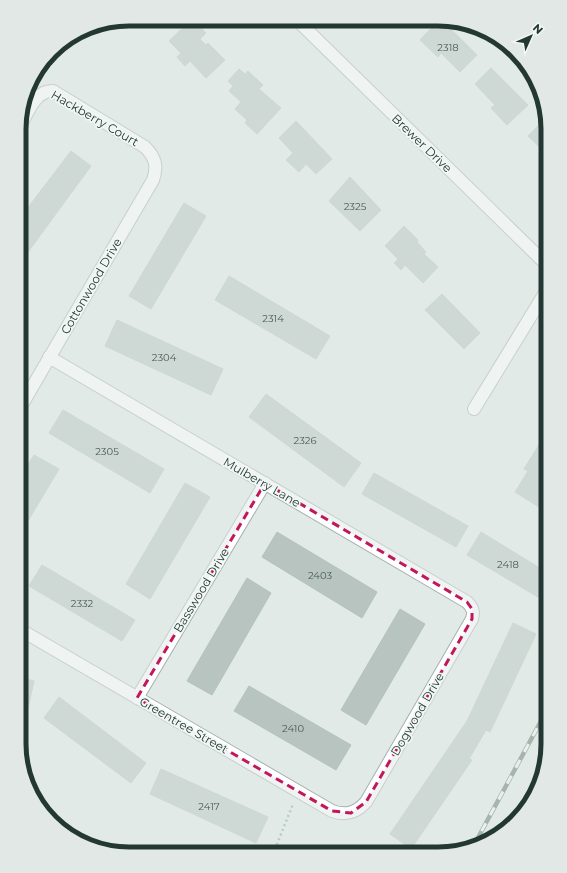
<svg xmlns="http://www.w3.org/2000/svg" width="567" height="873" font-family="Montserrat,sans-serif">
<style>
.building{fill:#b7c4bf;stroke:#b5c2bd}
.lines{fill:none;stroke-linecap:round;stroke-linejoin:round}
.minor-casing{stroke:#a5b1ad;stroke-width:14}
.path{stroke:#86a99f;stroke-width:2.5;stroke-dasharray:2 3;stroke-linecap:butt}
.minor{stroke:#fff;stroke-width:12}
.rail-casing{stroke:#5e746e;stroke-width:4.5}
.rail{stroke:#f1f7f4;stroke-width:3;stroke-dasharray:9;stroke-linecap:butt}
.marked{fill:none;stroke:#c2185b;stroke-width:3;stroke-dasharray:8 5;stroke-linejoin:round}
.labels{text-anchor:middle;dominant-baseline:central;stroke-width:3.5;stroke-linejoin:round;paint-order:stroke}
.number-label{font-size:10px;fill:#495b56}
.street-label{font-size:12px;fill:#243833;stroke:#f1f7f4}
.rim{fill:none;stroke:#243833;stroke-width:5}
</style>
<rect width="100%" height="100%" fill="#e1eae6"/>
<g class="building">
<path d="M150 19H163L156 26Z"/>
<path d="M192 19 206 33 200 39 206 45 208 43 225 60 206 78 190 61 185 66 177 57 181 53 169 41Z"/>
<path d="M439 20H442L477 55 460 72 441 53 438 57 420 40Z"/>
<path d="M491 68 528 105 507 125 491 108 495 105 475 84Z"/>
<path d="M239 69 245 74 248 71 263 85 259 89 281 108 257 134 245 123 247 120 235 109 241 102 229 91 233 86 228 81Z"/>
<path d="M545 119 548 129V155L528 136Z"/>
<path d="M296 121 332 159 316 174 306 164 299 172 286 160 293 153 279 138Z"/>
<path d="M71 151 91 166 20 263V218Z"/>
<path d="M350 177 381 210 360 231 329 201Z"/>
<path d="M184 203 206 216 151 309 129 296Z"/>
<path d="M404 226 418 240 417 242 426 252 424 254 438 267 423 283 405 265 401 270 394 263 398 259 385 246Z"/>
<path d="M229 276 330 336 316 359 215 300Z"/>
<path d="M442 294 480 333 464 349 425 310Z"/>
<path d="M117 320 223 369 211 395 105 346Z"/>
<path d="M266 394 361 463 344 487 249 417Z"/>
<path d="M63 410 164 469 150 493 49 433Z"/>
<path d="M540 443 548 448V482L540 496 548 501 542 509 515 492 528 471 524 469Z"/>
<path d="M34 455 59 469 19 536V479Z"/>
<path d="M374 473 468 526 456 547 362 494Z"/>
<path d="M185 483 210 497 150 599 126 584Z"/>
<path d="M277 532 377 592 362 618 262 557Z"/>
<path d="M481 532 548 573V603L467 555Z"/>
<path d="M42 565 135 620 122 641 29 586Z"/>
<path d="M247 578 271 593 212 695 187 681Z"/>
<path d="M400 609 425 624 366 725 341 710Z"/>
<path d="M513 623 536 634 490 732 486 730 469 759 472 760 411 849 390 834 467 721Z"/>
<path d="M19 677 34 681 28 708 19 705Z"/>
<path d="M249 686 351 745 336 770 234 711Z"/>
<path d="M59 697 146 763 131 783 44 718Z"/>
<path d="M161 769 268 817 256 843 150 794Z"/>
<path d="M36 797 45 800 43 807Z"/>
</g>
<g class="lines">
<defs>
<g id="minor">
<path d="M297 20 548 266"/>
<path d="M20 408 153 180C158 166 155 157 145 147L53 91C35 90 28 113 20 126"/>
<path d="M474 409 548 288"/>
<path d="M19 629 332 811C346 816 356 813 366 802L472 619C474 612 473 608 467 602L49 357"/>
<path d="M137 698 265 483"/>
</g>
</defs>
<use href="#minor" class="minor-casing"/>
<path class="path" d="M273 854 293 804"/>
<use href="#minor" class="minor"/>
<defs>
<path id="rail" d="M473 847 548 708"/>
</defs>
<use href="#rail" class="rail-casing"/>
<use href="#rail" class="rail"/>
</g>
<path d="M0 0H567V873H0ZM265 483 467 602 472 609V619L366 802 351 813 332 811 137 698Z" fill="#e1eae6" fill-opacity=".55" fill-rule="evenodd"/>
<path class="marked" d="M265 483 467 602 472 609V619L366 802 351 813 332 811 137 698Z"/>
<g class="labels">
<g class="number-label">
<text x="448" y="47">2318</text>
<text x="355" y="206">2325</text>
<text x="273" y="318">2314</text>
<text x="164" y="357">2304</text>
<text x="305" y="440">2326</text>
<text x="107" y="451">2305</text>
<text x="508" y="564">2418</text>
<text x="320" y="575">2403</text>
<text x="82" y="603">2332</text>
<text x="293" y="728">2410</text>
<text x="209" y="806">2417</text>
</g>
<g class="street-label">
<text transform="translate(95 118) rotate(30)">Hackberry Court</text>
<text transform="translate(422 143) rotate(44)">Brewer Drive</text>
<text transform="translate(91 286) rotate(-60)">Cottonwood Drive</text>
<text transform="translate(262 482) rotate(30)">Mulberry Lane</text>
<text transform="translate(201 590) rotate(-59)">Basswood Drive</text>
<text transform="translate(417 714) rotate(-60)">Dogwood Drive</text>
<text transform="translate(184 725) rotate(30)">Greentree Street</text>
</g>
</g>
<path d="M0 0H567V873H0ZM129 26H438A103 103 0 0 1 541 129V744A103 103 0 0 1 438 847H129A103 103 0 0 1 26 744V129A103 103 0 0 1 129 26Z" fill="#e1e8e5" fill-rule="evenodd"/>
<path class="rim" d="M129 26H438A103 103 0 0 1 541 129V744A103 103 0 0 1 438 847H129A103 103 0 0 1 26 744V129A103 103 0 0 1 129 26Z"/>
<g transform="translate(531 36) rotate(45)" stroke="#f1f7f4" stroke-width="3" paint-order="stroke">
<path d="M0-3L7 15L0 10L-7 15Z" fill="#243833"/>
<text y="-6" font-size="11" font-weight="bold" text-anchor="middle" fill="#243833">N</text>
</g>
</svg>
